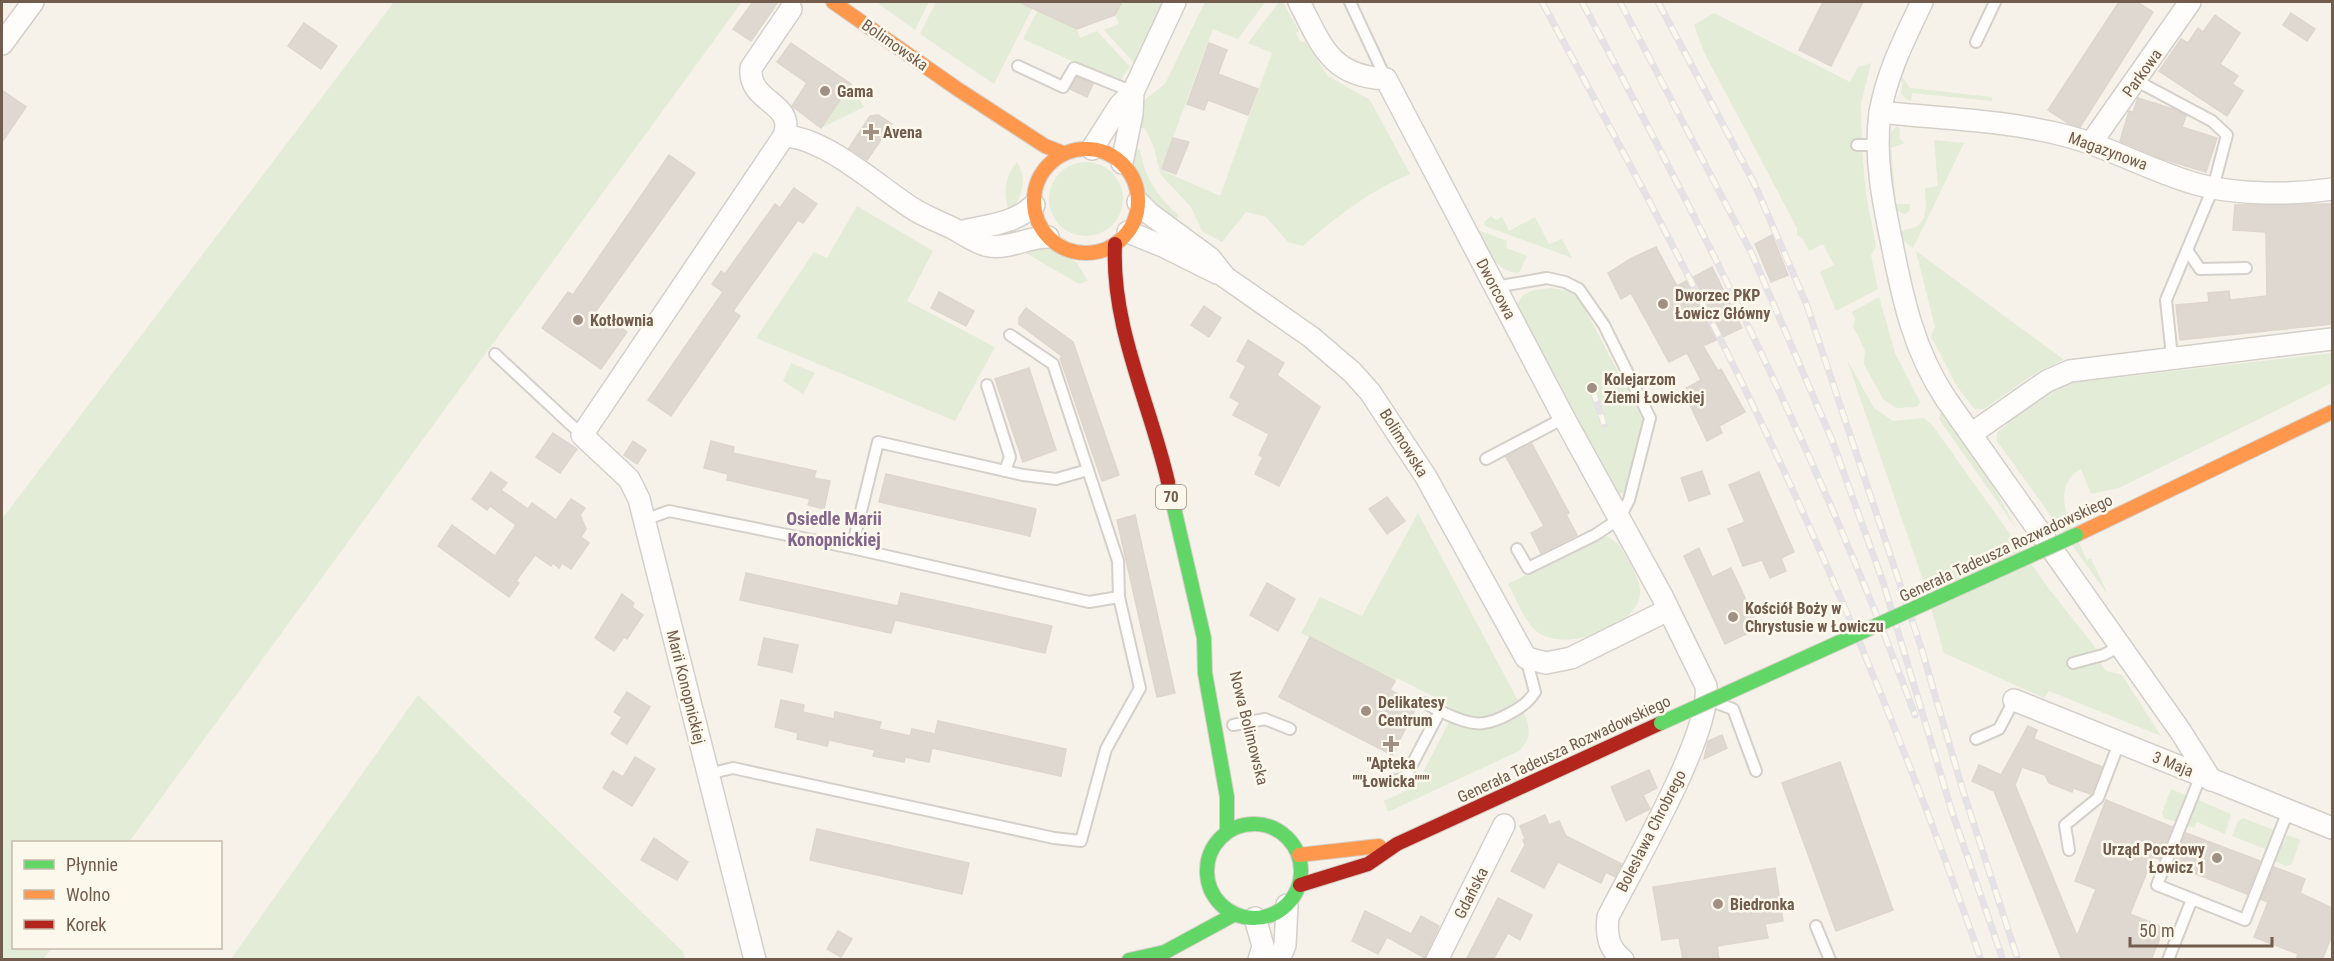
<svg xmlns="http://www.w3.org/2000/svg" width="2334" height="961" font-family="'Roboto Condensed',sans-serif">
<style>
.green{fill:#e2ecd6}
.building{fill:#dfd8d0;stroke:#ded6cd;stroke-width:1.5}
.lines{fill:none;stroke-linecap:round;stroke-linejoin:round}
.lane-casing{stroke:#d5cfc9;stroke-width:14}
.street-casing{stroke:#d5cfc9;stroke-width:24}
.fast-casing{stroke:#d5cfc8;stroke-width:16}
.slow-casing{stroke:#d5cfc8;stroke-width:16}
.jam-casing{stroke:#d5cfc8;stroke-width:16}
.lane{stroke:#fefdfc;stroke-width:10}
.street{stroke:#fefdfc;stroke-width:21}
.fast{stroke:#63d668;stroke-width:14}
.slow{stroke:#ff974d;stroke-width:14}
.jam{stroke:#b3261e;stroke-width:14}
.rail-casing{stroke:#e4e2e4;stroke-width:7}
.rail{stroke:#fdf8ec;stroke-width:4.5;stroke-dasharray:14;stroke-linecap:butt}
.fast-bridge-casing{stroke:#d5cfc8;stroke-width:16;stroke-linecap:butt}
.fast-bridge{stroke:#63d668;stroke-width:14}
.poi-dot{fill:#a09084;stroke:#fdf8ec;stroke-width:2}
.labels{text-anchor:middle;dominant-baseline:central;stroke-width:5;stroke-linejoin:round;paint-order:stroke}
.shield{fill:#fdf8ec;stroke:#9b8b7d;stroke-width:1.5}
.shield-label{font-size:15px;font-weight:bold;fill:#715c4d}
.street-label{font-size:16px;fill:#715c4d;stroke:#fdf8ec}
.poi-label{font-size:16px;font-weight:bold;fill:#715c4d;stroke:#fdf8ec;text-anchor:start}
.neighbourhood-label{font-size:18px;font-weight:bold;fill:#83658d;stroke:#fdf8ec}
</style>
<rect width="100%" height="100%" fill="#f6f2ea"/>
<g class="green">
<path d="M394 2H742L129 842H14V948H52L43 959H2V519Z"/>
<path d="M880 2H929L915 30 879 4Z"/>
<path d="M936 2H1021L1033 7 994 84 920 34Z"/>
<path d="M1121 2H1162L1134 63 1104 30 1119 24 1115 14Z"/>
<path d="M1205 2H1265L1238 39 1213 29 1161 170 1220 196 1272 53 1248 43 1279 2H1283L1299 31 1296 33 1301 42H1305L1328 76 1370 100 1410 174C1369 191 1336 217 1303 246L1288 242 1266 217 1246 212 1222 242 1202 231 1191 207 1161 175 1153 145 1145 129 1138 126 1144 100 1165 84Z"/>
<path d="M1038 10 1076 27 1080 38 1097 31 1130 67 1119 82 1023 39Z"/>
<path d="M1714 13 1850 82 1858 67 1871 63 1861 104 1862 150 1866 194 1876 247 1871 255 1878 289 1836 311 1820 272 1834 265 1823 244 1809 251 1803 239 1797 235V228L1704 52 1694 25Z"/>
<path d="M1907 55 1910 56 1902 77 1910 88 1992 97V101L1912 93 1911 101 1905 98 1901 93 1903 82 1898 80Z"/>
<path d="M851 84 864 107 821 128Z"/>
<path d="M1897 126 1900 129 1899 138 1905 143 1891 148 1896 204H1910L1909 211 1905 214 1894 210 1889 181 1888 136Z"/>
<path d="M1934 140 1964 143 1913 248 1900 238V234C1904 228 1907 230 1913 228 1930 222 1925 201 1925 188L1938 186Z"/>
<path d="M1132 146 1140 150C1145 178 1157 196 1178 215L1177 223 1149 199 1133 161Z"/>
<circle cx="1086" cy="199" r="37"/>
<path d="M1017 162C1028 179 1022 199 1009 212 1003 193 1004 177 1017 162Z"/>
<path d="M857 206 933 251 907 301 995 347 955 421 756 338 814 252 827 258Z"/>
<path d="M1491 216 1496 220 1502 217 1509 231 1535 217 1549 244 1562 239 1572 258 1485 226 1484 222Z"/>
<path d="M1478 230 1507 241 1506 248 1527 256 1519 273C1496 273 1486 248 1478 230Z"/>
<path d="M1044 246 1076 262 1088 281 1079 284 1024 252 1022 247Z"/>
<path d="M1916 251 2063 359V360L2037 372 1984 409H1974L1956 385 1931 336 1935 327Z"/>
<path d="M1551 288 1568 291 1579 298 1642 417 1643 429 1624 492 1616 495 1517 307C1521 289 1536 290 1551 288Z"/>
<path d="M1879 297 1895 353 1920 402 1917 407 1896 408 1883 399 1864 364 1865 350 1853 326 1855 319 1852 312Z"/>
<path d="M2332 353V383L2119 488 2091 494 2081 469C2045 489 2076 534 2087 560L2091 558 2108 595 1997 441V433L2008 424 2005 418 2043 391 2080 375 2088 381Z"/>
<path d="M1847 360 1874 408 1893 421 1924 418 1933 426 2049 589 2095 647 2102 666 2107 671 2122 675 2161 736 2049 691 2044 698 1944 653 1923 580Z"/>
<path d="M791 363 815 373 803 394 783 381Z"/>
<path d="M1941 410 1983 467 2016 528 1939 419Z"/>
<path d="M1418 513 1521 706C1529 723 1534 737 1519 751L1388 812 1384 801 1416 786 1450 720V708L1444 702 1397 678 1395 681 1301 633 1320 597 1362 616Z"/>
<path d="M1604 535C1619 542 1622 549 1630 564 1635 573 1641 583 1640 594 1637 629 1557 656 1533 628 1522 616 1516 598 1508 584Z"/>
<path d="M418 695 683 952 685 959H231Z"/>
<path d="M2171 789 2185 795 2186 798 2176 822 2164 818 2162 813Z"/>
<path d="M2198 800 2231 814 2225 834 2197 822 2194 828 2186 825Z"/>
<path d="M2243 818 2274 830 2268 850 2232 836 2238 821Z"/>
<path d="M2287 835 2300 840 2292 864 2286 866 2275 861Z"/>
</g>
<g class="building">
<path d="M753 2H778L751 41 733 29Z"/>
<path d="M1019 2H1122L1115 15 1077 29Z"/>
<path d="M1823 2H1863L1831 66 1799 50Z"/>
<path d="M2119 2H2137L2153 12 2080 127 2068 123 2048 110Z"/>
<path d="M2291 13 2315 29 2307 41 2283 25Z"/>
<path d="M2215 15 2240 33 2220 64 2238 76 2232 84 2243 91 2227 116 2159 71 2181 39 2188 43 2198 28 2203 32Z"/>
<path d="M304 23 337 46 321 69 288 46Z"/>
<path d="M791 43 851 84 821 128 792 106 807 83 777 62Z"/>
<path d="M1209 43 1227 50 1218 74 1258 89 1248 115 1208 100 1204 110 1187 104Z"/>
<path d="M1077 77 1093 84 1087 97 1070 89Z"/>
<path d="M2 90 26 107 2 142Z"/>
<path d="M2138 98 2176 110 2186 116 2182 127 2217 138 2206 172 2163 159 2120 141 2129 111 2133 112Z"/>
<path d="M878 115 892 124 867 160 849 148 870 116Z"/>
<path d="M1173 138 1189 142 1176 174 1162 169Z"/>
<path d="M669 155 695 173 596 311 627 332 601 369 542 328 568 292 573 295Z"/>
<path d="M794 188 817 204 803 223 798 220 733 311 740 316 671 416 648 400 723 292 712 284 721 271 725 274 775 204 780 208Z"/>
<path d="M2332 204V324L2180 340 2176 305 2209 302 2208 293 2229 291 2230 300 2267 296 2266 232 2233 230 2235 205Z"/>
<path d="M1772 235 1788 275 1771 282 1755 244Z"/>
<path d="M1656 247 1677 286 1712 267 1742 328 1703 346 1718 371 1721 369 1745 412 1719 426 1722 433 1707 441 1683 390 1701 380 1687 353 1669 362 1631 293 1621 299 1608 273 1632 258Z"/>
<path d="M939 292 974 311 966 326 931 308Z"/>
<path d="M1204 306 1221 318 1209 337 1191 325Z"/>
<path d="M1026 308 1073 342 1119 475 1102 481 1060 358 1063 357 1019 324V318Z"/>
<path d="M1248 340 1284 363 1277 375 1320 407 1279 486 1255 474 1263 457 1259 455 1269 434 1233 415 1240 403 1230 397 1246 366 1237 361Z"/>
<path d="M1029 368 1056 450 1023 462 995 379Z"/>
<path d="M553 433 577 449 560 473 536 457Z"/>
<path d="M633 441 646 450 637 464 624 455Z"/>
<path d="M711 441 734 447 733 453 816 471 814 478 830 481 824 509 808 505 810 499 727 480 728 474 704 468Z"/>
<path d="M1532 444 1569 513 1566 514 1577 535 1541 553 1531 533 1544 526 1506 457Z"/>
<path d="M1702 471 1710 494 1689 501 1681 478Z"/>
<path d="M491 472 507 483 501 490 528 509 532 503 556 520 571 499 585 508 580 515 586 529 581 537 589 543 571 569 562 563 559 568 553 563 551 566 535 555 516 581 519 583 509 597 438 546 452 525 495 556 516 525 490 506 487 510 472 499Z"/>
<path d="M1759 472 1794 552 1781 558 1786 571 1770 578 1762 560 1743 566 1728 529 1745 522 1729 485Z"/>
<path d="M886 474 1036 509 1030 536 879 502Z"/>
<path d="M1387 497 1405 521 1387 534 1369 509Z"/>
<path d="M1135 515 1175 693 1157 697 1117 520Z"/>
<path d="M1699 548 1712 577 1731 568 1759 628 1725 644 1684 556Z"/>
<path d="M746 573 898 606 901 593 1052 626 1045 653 895 620 891 633 740 600Z"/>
<path d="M1267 583 1295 599 1278 631 1250 615Z"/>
<path d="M622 594 634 603 632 607 643 615 627 639 624 637 614 651 595 638Z"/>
<path d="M1310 637 1395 681 1390 690 1418 704 1392 755 1279 697Z"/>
<path d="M764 638 798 645 792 672 758 665Z"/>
<path d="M627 692 650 707 627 744 611 734 622 717 614 712Z"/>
<path d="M781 700 804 705 803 712 834 719 835 712 881 722 879 729 910 736 912 729 935 734 938 721 1066 749 1061 776 932 748 929 762 905 757 904 762 873 756 875 750 829 740 827 746 797 739 798 733 775 727Z"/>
<path d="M2028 726 2037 730 2034 739 2102 767 2091 794 2073 788 2072 792 2049 783 2045 775 2022 767 2015 785 2077 936 2096 889 2075 881 2106 800 2172 827 2159 859 2153 857 2130 914 2164 928 2151 960H2062L1994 791 1972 781 1979 765 2001 775Z"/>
<path d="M1722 735 1727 748 1704 759 1708 741Z"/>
<path d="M635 757 655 769 632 806 603 788 613 771 623 777Z"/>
<path d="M1840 762 1893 910 1836 931 1782 783Z"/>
<path d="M1649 770 1657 788 1643 795 1650 809 1626 821 1611 787Z"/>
<path d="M1545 815 1549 825 1559 821 1566 836 1622 864 1615 877 1606 872 1601 883 1558 862 1544 888 1511 871 1525 845 1523 840 1525 839 1520 826Z"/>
<path d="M817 829 969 863 962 894 810 860Z"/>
<path d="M2186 833 2260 861 2247 894 2173 865Z"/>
<path d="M654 838 688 862 677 880 641 860Z"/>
<path d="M2274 867 2305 879 2300 893 2332 908V935L2322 960H2296L2298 954 2254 937 2268 902 2261 899Z"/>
<path d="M1775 868 1783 921 1765 924 1768 938 1717 946 1719 960H1683L1679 938 1662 940 1653 887Z"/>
<path d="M1498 898 1532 915 1520 940 1508 933 1493 960H1466Z"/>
<path d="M1365 911 1411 934 1421 916 1439 926 1425 958 1387 937 1378 954 1352 941Z"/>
<path d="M838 931 852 939 841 957 827 949Z"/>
</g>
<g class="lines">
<defs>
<g id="lane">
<path d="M1350 2 1386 79"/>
<path d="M1976 42 1995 2"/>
<path d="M1018 66 1063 87 1074 68 1133 92"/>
<path d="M2137 81 2212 121 2227 135 2213 188 2166 300 2172 357"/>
<path d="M1857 145H1878"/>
<path d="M2187 250 2200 269 2246 268"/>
<path d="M1495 287 1547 278 1565 282 1579 289 1604 325 1650 418 1629 500 1619 519 1595 535 1528 568 1517 549"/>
<path d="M495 354 582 435"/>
<path d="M987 385 1010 457 1005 471"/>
<path d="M1486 459 1564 418"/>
<path d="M644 520 669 511 852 548 1089 602 1119 597"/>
<path d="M852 548 878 442 1023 475 1056 479 1088 470"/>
<path d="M2073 663 2103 655 2121 646"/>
<path d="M1719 704 1733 709 1756 771"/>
<path d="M1440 711C1471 726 1484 729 1514 711 1524 705 1529 701 1535 692L1526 658"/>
<path d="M1233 725 1265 719 1290 729"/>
<path d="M1976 739 1999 729 2014 700"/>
<path d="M708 774 733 768 1054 838 1081 841 1106 749 1140 688 1119 597 1118 561 1053 364 1010 335"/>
<path d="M2201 775 2157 885 2245 920 2288 811"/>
<path d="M1393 781 1405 778 1440 711 1425 703"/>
<path d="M2069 850 2065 825 2098 798 2119 743"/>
<path d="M1816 926 1830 960"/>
<path d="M2168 960 2192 899"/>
</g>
<g id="street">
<path d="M1299 2C1322 46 1330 76 1386 79L1564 418 1662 596 1706 686C1712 733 1632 869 1608 917 1606 935 1608 948 1623 960"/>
<path d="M1922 2C1905 38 1887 72 1880 113 1874 157 1883 201 1892 244 1903 300 1914 351 1946 399L2181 732 2211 780"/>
<path d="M2 44 33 2"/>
<path d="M1880 112C1942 119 2007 120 2067 136 2113 148 2154 173 2200 185 2239 195 2293 195 2332 189"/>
<path d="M784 136C827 138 878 187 915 210 928 218 943 223 956 230 967 236 977 244 989 246 1009 249 1028 237 1048 237"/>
<path d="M2091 143 2190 2"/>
<path d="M1092 149 1120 105 1133 92 1175 2"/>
<path d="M1122 163 1132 114 1133 92"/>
<path d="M1138 202 1150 214 1210 258 1225 277 1311 337 1352 372 1370 392 1426 477 1526 658 1546 663 1571 658 1668 610"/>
<path d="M960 232C986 225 1013 225 1034 205"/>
<path d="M1128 232 1165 247 1217 273"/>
<path d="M1971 434 2047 381 2070 371 2332 339"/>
<path d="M2014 700 2332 828"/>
<path d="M1255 918 1263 946 1259 960"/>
<path d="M755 960 639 499 629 479 582 435 784 136C796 101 748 104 751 68L791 9"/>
<path d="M1279 960 1285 945 1287 905"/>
<path d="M1437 960 1504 825"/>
</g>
<g id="fast">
<path d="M1168 482 1204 638 1205 673 1227 797V832"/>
<circle cx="1254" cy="871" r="47"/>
<path d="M1129 960 1165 952 1235 914"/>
</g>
<g id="slow">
<path d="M833 2 956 88 1045 146 1063 153"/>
<circle cx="1086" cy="201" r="52"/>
<path d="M2076 535 2332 412"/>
<path d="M1299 855 1379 846"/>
</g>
<g id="jam">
<path d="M1115 244C1111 327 1150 403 1168 482"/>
<path d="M1300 885 1368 864 1397 844 1661 723"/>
</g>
</defs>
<use href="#lane" class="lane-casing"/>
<use href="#street" class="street-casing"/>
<use href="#fast" class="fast-casing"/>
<use href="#slow" class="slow-casing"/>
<use href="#jam" class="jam-casing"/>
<use href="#lane" class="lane"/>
<use href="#street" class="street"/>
<use href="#fast" class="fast"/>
<use href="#slow" class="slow"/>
<use href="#jam" class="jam"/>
<defs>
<g id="rail">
<path d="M1542 2C1617 140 1692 278 1760 420 1844 596 1917 776 1981 960"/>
<path d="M1582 2C1706 233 1824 468 1915 715"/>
<path d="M1620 2 1752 254 1832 440 1884 585 1952 812 2003 960"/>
<path d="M1658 2 1754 183 1806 303 1921 647 1963 791 2018 960"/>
<path d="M1592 388 1604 424"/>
</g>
</defs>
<use href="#rail" class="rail-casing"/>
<use href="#rail" class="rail"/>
<defs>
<path id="fast-bridge" d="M1661 723 2076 535"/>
</defs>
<use href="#fast-bridge" class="fast-bridge-casing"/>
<use href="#fast-bridge" class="fast-bridge"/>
</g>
<g class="poi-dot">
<circle cx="825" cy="91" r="6"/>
<path d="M868 123h6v6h6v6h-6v6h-6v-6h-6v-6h6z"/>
<circle cx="1663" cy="304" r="6"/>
<circle cx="578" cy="320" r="6"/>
<circle cx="1592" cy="388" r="6"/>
<circle cx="1733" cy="617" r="6"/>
<circle cx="1366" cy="711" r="6"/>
<path d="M1388 735h6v6h6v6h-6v6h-6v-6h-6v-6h6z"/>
<circle cx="2217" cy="858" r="6"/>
<circle cx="1718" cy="904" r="6"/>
</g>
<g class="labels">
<rect class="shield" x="1156" y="485" width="30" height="24" rx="4.5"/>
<g class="shield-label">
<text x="1171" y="497">70</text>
</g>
<g class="street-label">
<text transform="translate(895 45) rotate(35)">Bolimowska</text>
<text transform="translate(2142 73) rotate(-54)">Parkowa</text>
<text transform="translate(2108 151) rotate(20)">Magazynowa</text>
<text transform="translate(1496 289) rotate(62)">Dworcowa</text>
<text transform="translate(1404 443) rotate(58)">Bolimowska</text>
<text transform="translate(2006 548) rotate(-25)">Generała Tadeusza Rozwadowskiego</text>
<text transform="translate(686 687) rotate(76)">Marii Konopnickiej</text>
<text transform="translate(1249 728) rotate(76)">Nowa Bolimowska</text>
<text transform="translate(1564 749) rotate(-25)">Generała Tadeusza Rozwadowskiego</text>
<text transform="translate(2173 764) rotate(22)">3 Maja</text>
<text transform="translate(1651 831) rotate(-63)">Bolesława Chrobrego</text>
<text transform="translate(1471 893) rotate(-63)">Gdańska</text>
</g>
<g class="poi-label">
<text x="837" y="91">Gama</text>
<text x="883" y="132">Avena</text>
<text x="1675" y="295">Dworzec PKP<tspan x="1675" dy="18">Łowicz Główny</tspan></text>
<text x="590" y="320">Kotłownia</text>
<text x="1604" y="379">Kolejarzom<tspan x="1604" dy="18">Ziemi Łowickiej</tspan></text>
<text x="1745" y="608">Kościół Boży w<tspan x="1745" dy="18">Chrystusie w Łowiczu</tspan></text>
<text x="1378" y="702">Delikatesy<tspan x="1378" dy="18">Centrum</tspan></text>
<text x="1391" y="763" text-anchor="middle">"Apteka<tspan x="1391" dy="18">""Łowicka"""</tspan></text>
<text x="2205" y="849" text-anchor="end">Urząd Pocztowy<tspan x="2205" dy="18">Łowicz 1</tspan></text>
<text x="1730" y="904">Biedronka</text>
</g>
<g class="neighbourhood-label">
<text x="834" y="518">Osiedle Marii<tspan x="834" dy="21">Konopnickiej</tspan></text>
</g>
</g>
<rect width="2334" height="961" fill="none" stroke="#715c4d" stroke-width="6"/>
<rect x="12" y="841" width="210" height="108" fill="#fdf8ec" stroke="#c5baac" stroke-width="1.5"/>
<rect x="24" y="860" width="30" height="9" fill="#63d668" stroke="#c5baac" stroke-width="1.5"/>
<text x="66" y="871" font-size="18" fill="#715c4d">Płynnie</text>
<rect x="24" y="890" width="30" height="9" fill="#ff974d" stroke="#c5baac" stroke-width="1.5"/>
<text x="66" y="901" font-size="18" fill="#715c4d">Wolno</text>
<rect x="24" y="920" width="30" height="9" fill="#b3261e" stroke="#c5baac" stroke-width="1.5"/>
<text x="66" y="931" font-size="18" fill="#715c4d">Korek</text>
<path d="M2130 937v9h142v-9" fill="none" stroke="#715c4d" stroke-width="3"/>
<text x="2139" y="937" font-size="18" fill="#715c4d" stroke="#fdf8ec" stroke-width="4.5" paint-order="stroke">50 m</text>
</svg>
